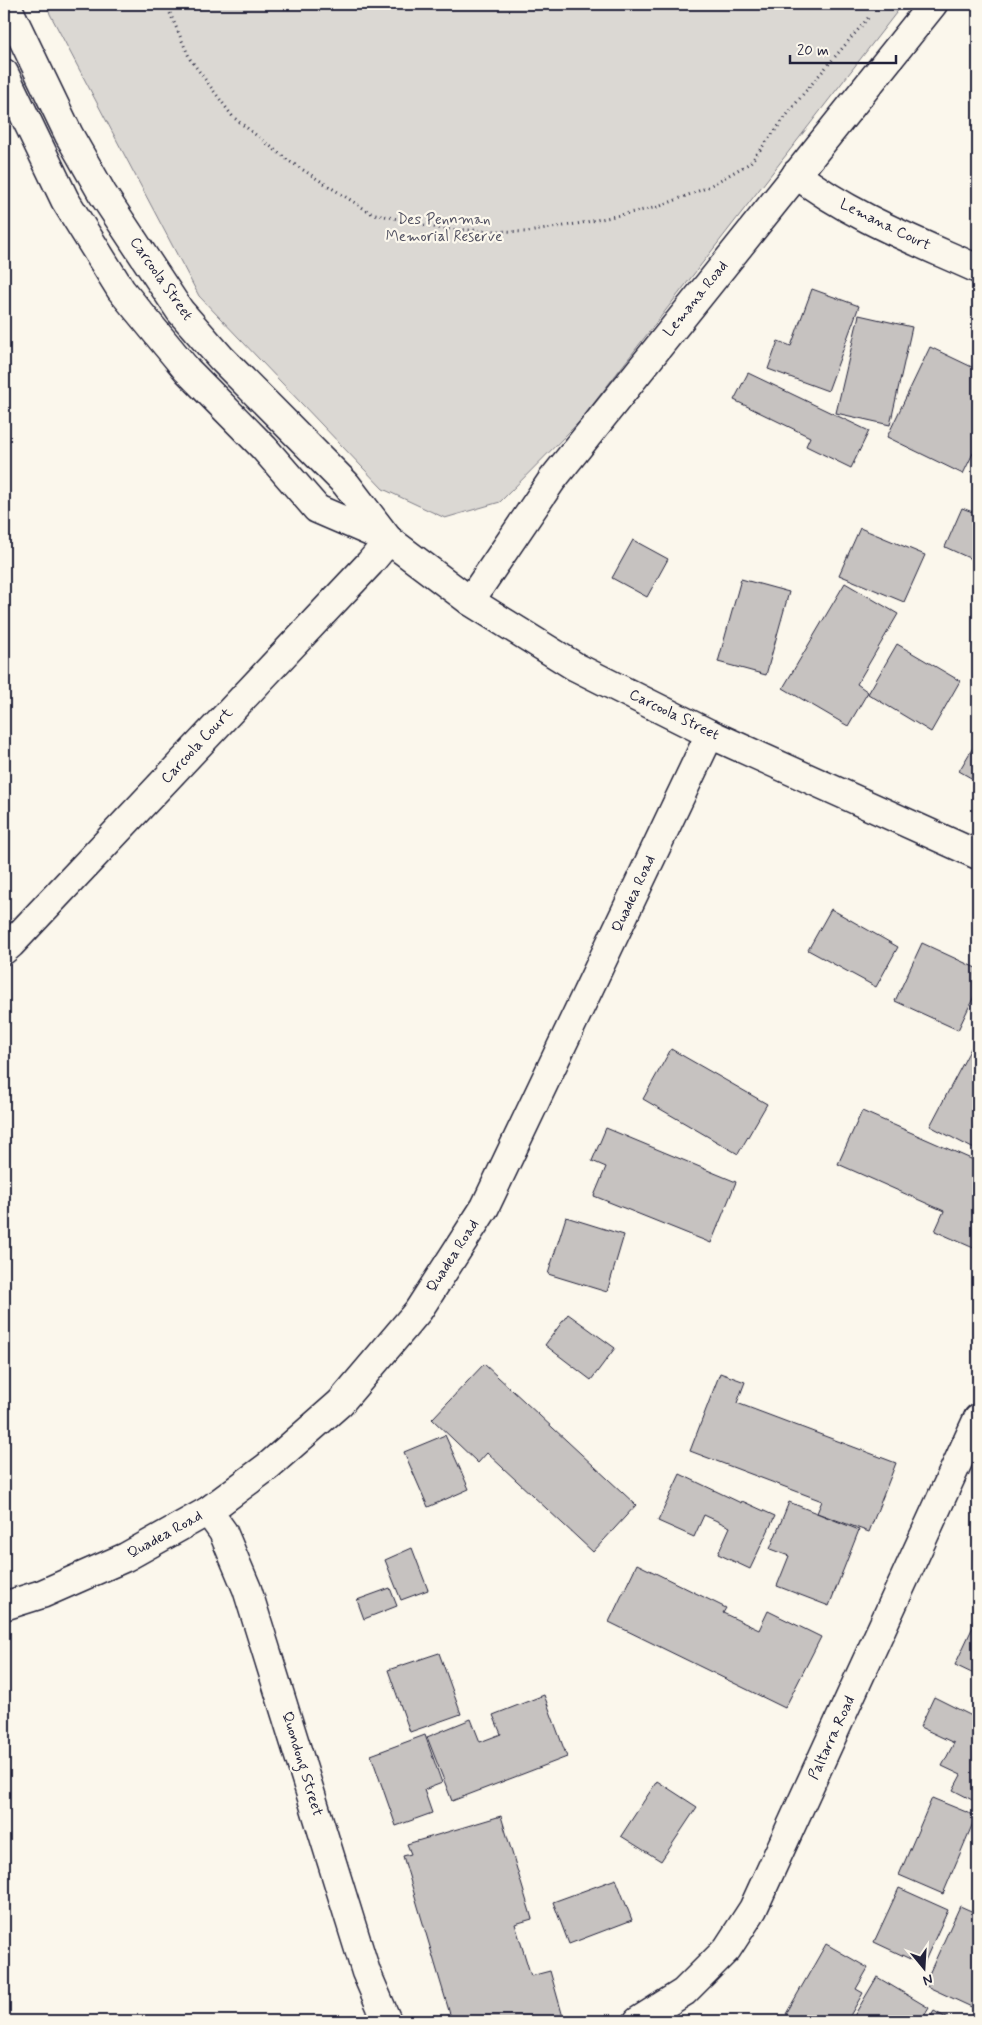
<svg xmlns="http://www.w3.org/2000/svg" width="982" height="2025" font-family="Mynerve,sans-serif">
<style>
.green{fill:#dbd8d3;stroke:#7e7d87}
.building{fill:#c6c2c0;stroke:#22223b}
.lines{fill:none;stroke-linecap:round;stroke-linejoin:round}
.minor-casing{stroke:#22223b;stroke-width:31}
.tertiary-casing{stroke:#22223b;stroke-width:31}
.path{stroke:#22223b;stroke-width:3;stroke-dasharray:1 4;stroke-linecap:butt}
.minor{stroke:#fbf7ec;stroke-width:28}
.tertiary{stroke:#fbf7ec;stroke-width:28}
.labels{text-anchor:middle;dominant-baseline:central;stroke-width:4.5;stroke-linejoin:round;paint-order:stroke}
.park-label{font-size:15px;fill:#505061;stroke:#fbf7ec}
.street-label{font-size:15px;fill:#22223b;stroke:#fbf7ec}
</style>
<rect width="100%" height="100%" fill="#fbf7ec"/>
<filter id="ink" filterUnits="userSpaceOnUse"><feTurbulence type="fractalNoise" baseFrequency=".02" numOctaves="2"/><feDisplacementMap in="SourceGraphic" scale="10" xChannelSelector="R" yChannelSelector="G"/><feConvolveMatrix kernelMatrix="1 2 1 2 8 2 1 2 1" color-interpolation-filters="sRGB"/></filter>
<g filter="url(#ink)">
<path class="green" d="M47 4H903L580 421 500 502 445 518 383 489 199 296 50 14Z"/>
<g class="building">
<path d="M812 289 859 306 828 391 768 369 778 341 791 346Z"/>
<path d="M859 315 912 327 890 425 836 413Z"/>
<path d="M930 347 974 368 978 359V443L963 474 887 437Z"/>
<path d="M748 373 869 431 851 468 806 446 810 437 734 400Z"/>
<path d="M962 508 978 514V562L945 547Z"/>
<path d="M860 528 925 555 904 602 839 575Z"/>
<path d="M633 540 668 559 647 597 612 578Z"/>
<path d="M741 579 789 592 766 675 718 662Z"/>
<path d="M845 583 898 614 857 684 868 692 848 726 783 688Z"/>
<path d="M897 644 960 681 931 732 868 694Z"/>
<path d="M978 739V782L959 771Z"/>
<path d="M831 909 898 947 876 987 808 950Z"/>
<path d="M922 943 978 969V988L958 1030 895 1001Z"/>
<path d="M978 1035V1151L930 1126Z"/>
<path d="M671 1049 767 1104 738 1154 643 1099Z"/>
<path d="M862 1111 978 1162V1250L935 1231 944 1211 838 1164Z"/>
<path d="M606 1128 736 1182 711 1243 594 1196 606 1167 592 1161Z"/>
<path d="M566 1217 624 1235 607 1292 548 1274Z"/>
<path d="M568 1314 615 1348 591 1380 545 1345Z"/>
<path d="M484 1364 636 1505 593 1552 487 1453 478 1463 432 1419Z"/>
<path d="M720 1373 745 1382 737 1403 896 1463 869 1532 817 1513 822 1501 690 1451Z"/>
<path d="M445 1435 469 1489 428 1507 404 1452Z"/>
<path d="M680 1474 741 1503 742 1501 775 1516 750 1569 718 1554 730 1527 704 1515 694 1537 658 1521Z"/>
<path d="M789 1502 859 1530 829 1606 777 1586 789 1556 770 1549Z"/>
<path d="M412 1548 428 1590 401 1600 385 1560Z"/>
<path d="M637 1564 726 1608 723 1613 759 1630 768 1611 821 1637 785 1708 609 1622Z"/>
<path d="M390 1588 397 1606 364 1619 357 1600Z"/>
<path d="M978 1616V1676L955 1665Z"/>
<path d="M439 1653 461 1714 410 1732 388 1670Z"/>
<path d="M544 1695 567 1757 452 1801 427 1737 471 1719 480 1742 501 1734 493 1715Z"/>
<path d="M934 1697 978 1719 975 1726 978 1727V1803L953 1790 961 1775 942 1766 954 1743 920 1727Z"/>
<path d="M425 1735 442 1783 424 1790 432 1813 396 1826 371 1755Z"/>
<path d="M657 1781 697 1807 661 1861 621 1836Z"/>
<path d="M932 1798 976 1816 943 1894 899 1875Z"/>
<path d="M501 1816 532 1919 515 1924 531 1976 550 1971 563 2017 550 2021H452L403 1856 411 1854 407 1844Z"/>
<path d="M616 1879 632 1920 569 1944 553 1902Z"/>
<path d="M899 1888 948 1910 923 1965 874 1942Z"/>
<path d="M960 1906 978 1914V2010L924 1985Z"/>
<path d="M826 1944 868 1968 856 1989 863 1993 847 2021H799L786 2014Z"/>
<path d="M877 1977 929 2008 921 2021H851Z"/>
<path d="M934 2011 952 2021H928Z"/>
</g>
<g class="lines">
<defs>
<g id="minor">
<path d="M796 174C850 216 916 241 978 269"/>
<path d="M470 601 552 480 933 4"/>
<path d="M4 950 11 944 370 563 389 540"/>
<path d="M208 1511 223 1532 247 1589 366 1972 387 2021"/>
<path d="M4 1606 42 1594 126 1557 208 1511 267 1467 340 1403 418 1311 485 1207 710 734"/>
<path d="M638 2021 684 1992 727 1949 753 1909 978 1418"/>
</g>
<g id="tertiary">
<path d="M6 4 69 135 102 193 180 311 221 358 346 484 388 539"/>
<path d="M4 73 65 200 121 290 187 370 264 448 317 509 389 540 470 601 576 667 710 734 978 855"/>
</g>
</defs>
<use href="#minor" class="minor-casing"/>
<use href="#tertiary" class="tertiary-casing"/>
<path class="path" d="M166 4 190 59 233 117 289 161 371 213 442 229 528 232 582 223 658 207 706 188 750 163 804 93 869 17"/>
<use href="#minor" class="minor"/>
<use href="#tertiary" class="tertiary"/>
</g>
</g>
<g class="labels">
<g class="park-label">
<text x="444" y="220">Des Pennman<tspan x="444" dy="17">Memorial Reserve</tspan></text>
</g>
<g class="street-label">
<text transform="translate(885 225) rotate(26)">Lemana Court</text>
<text transform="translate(161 279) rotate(55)">Carcoola Street</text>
<text transform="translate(696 299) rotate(-51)">Lemana Road</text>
<text transform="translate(674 715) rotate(26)">Carcoola Street</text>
<text transform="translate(197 746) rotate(-47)">Carcoola Court</text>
<text transform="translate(634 894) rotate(-65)">Quadea Road</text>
<text transform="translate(453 1256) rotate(-57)">Quadea Road</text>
<text transform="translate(165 1535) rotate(-29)">Quadea Road</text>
<text transform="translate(832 1738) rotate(-65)">Paltarra Road</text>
<text transform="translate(302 1764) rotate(73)">Quondong Street</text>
</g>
</g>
<rect width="982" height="2025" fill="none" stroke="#fbf7ec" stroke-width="20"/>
<rect x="10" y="10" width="962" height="2005" fill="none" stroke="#22223b" stroke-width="2" filter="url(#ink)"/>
<g transform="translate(924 1968) rotate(162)" stroke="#fbf7ec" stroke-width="4" paint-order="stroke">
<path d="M0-4L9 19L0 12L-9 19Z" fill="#22223b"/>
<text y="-8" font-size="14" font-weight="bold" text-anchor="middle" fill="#22223b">N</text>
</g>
<path d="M790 55v8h106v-8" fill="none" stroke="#22223b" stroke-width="2.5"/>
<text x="797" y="55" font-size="15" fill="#22223b" stroke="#fbf7ec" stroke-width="4" paint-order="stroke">20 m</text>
</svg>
